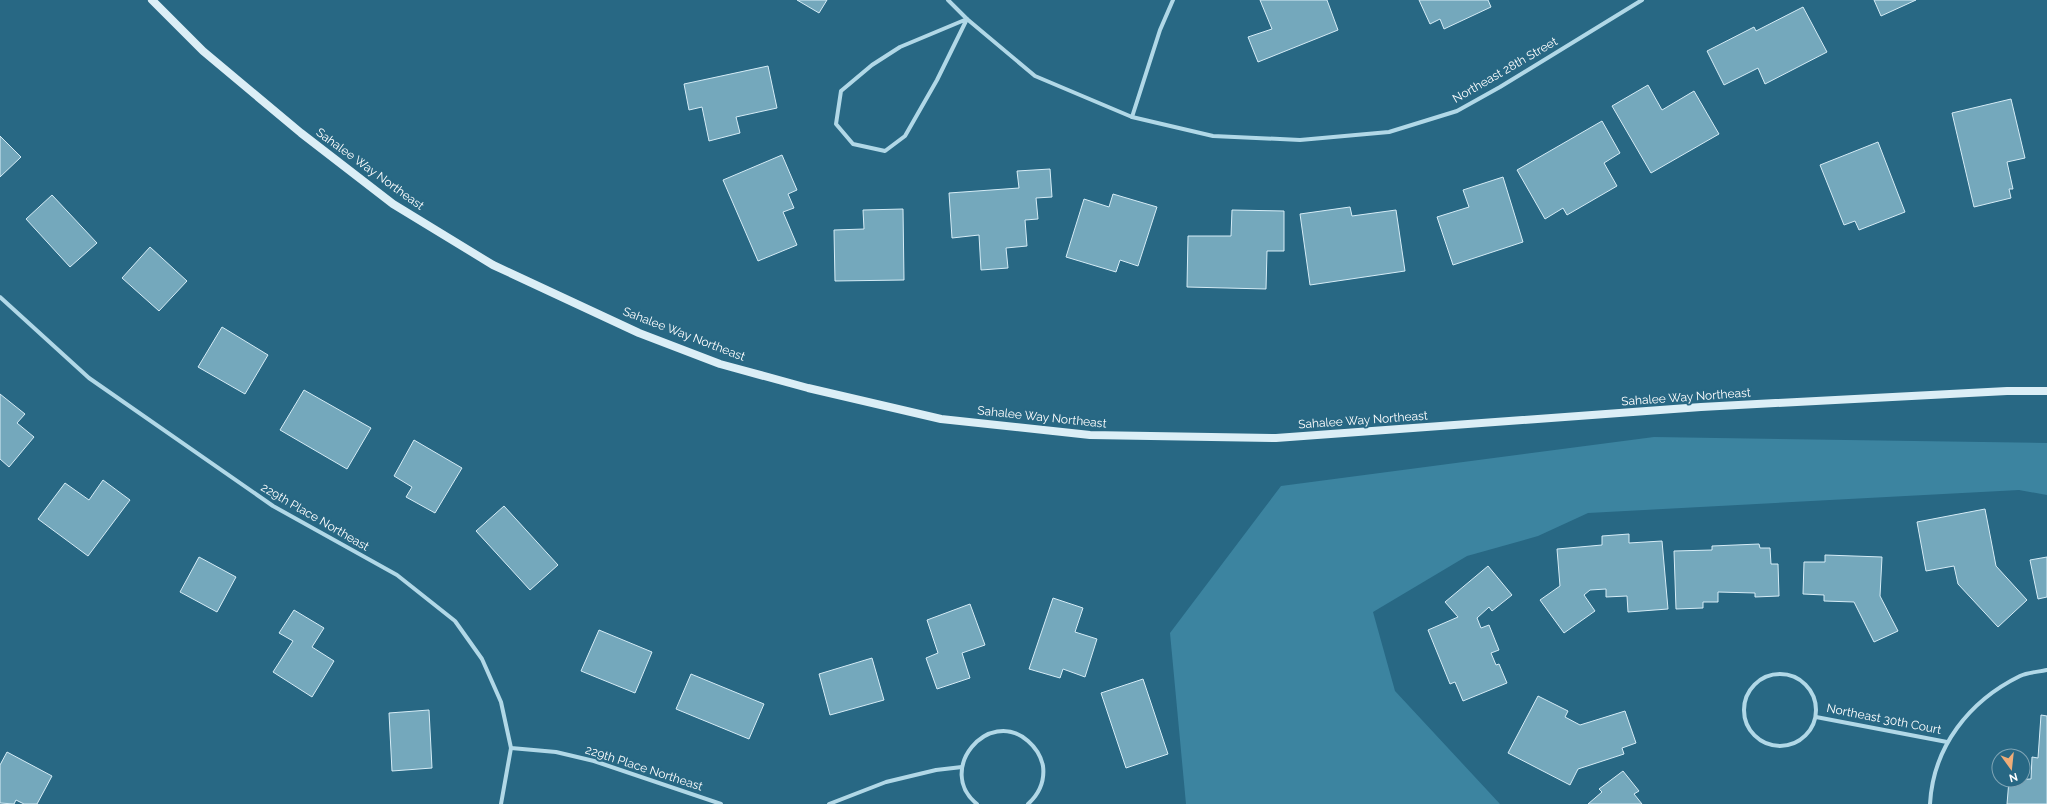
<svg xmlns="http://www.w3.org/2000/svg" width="2047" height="804" font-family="Raleway,sans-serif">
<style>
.green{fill:#3c84a0}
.building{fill:#74a8bc;stroke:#d5ecf6}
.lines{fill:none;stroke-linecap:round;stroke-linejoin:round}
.street{stroke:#b1d8e7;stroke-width:4}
.secondary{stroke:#dbeef6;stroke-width:8}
.labels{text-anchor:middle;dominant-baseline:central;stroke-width:4;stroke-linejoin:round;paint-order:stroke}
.street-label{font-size:12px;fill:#fff;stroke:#286884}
</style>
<rect width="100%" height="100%" fill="#286884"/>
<path class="green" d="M1654 437 2047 443V495L2019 490 1588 513 1538 536 1467 556 1373 612 1395 691 1500 804H1186L1170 633 1281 486Z"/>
<g class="building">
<path d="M797 0H827L819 13Z"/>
<path d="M1260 0H1327L1338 30 1258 62 1248 37 1272 29Z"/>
<path d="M1419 0H1488L1491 7 1444 29 1440 19 1430 24Z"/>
<path d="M1874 0H1916L1881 16Z"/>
<path d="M1803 7 1827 52 1765 84 1758 68 1724 85 1707 51 1754 27 1756 31Z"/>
<path d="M768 66 777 108 736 117 740 133 709 141 702 107 689 110 684 84Z"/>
<path d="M1648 85 1662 110 1694 91 1719 134 1651 173 1612 106Z"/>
<path d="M2011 99 2025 158 2007 162 2013 189H2009L2011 198 1974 207 1952 113Z"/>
<path d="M1602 121 1620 153 1604 163 1617 186 1567 215 1563 208 1545 219 1517 170Z"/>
<path d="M0 136 21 157 0 177Z"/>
<path d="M1878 142 1905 212 1859 230 1855 221 1844 225 1820 165Z"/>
<path d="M782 155 797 190 788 194 794 208 783 212 797 245 758 261 723 180Z"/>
<path d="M1050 169 1052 197 1036 198 1038 219 1025 220 1027 246 1006 248 1008 268 981 270 979 235 952 238 949 193 1019 188 1017 171Z"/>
<path d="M1503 177 1523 242 1453 265 1437 217 1469 207 1463 190Z"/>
<path d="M1113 194 1157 207 1138 266 1120 260 1116 272 1066 257 1084 199 1109 207Z"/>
<path d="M52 195 97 243 70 267 26 219Z"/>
<path d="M1350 207 1352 216 1396 210 1405 271 1310 285 1300 214Z"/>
<path d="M903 209 904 280 835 281 834 230 864 229 863 210Z"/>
<path d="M1232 210 1284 211V251H1267L1266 289 1187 287 1188 236H1231Z"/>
<path d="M150 247 187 281 159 311 122 278Z"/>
<path d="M222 327 268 355 245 394 198 367Z"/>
<path d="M304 390 371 428 347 469 280 430Z"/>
<path d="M0 394 25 414 17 423 34 437 9 467 0 459Z"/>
<path d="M414 440 462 468 435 513 406 497 412 487 394 476Z"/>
<path d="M103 480 130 500 88 556 38 519 65 483 89 500Z"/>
<path d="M504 506 558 565 530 590 476 531Z"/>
<path d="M1985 509 1996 566 2027 600 1998 627 1958 584 1954 566 1926 571 1917 522Z"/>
<path d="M1629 534V543L1662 541 1668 609 1628 612 1627 596 1606 597V589L1590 590 1584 595 1595 611 1564 633 1540 600 1560 586 1557 549 1602 545V536Z"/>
<path d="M1759 544 1760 548H1770L1771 564H1778L1779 596 1755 597V593L1718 592V602H1703V608L1676 609 1674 551 1712 550V546Z"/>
<path d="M1825 555 1882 557 1880 596 1898 631 1874 642 1854 602 1824 601V595L1803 594 1804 562H1825Z"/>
<path d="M199 557 236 577 217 612 180 592Z"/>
<path d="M2047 557V597L2038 599 2030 560Z"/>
<path d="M1488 566 1512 595 1492 611 1489 607 1477 618 1481 628 1489 625 1499 650 1491 653 1496 665 1499 664 1507 683 1463 701 1455 682 1450 684 1428 630 1458 617 1445 602Z"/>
<path d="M1053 598 1083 608 1075 632 1097 639 1085 677 1063 669 1060 678 1029 669Z"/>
<path d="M970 604 985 645 962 653 970 678 937 689 926 658 938 653 927 620Z"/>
<path d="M294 610 324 628 312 647 334 661 312 697 273 672 293 641 279 633Z"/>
<path d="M599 630 652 652 635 693 581 671Z"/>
<path d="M872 658 884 700 830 715 819 674Z"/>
<path d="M691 674 764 704 749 739 676 709Z"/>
<path d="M1143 679 1168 754 1126 768 1101 693Z"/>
<path d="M1538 696 1568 711 1565 717 1580 725 1625 711 1636 743 1622 748 1624 754 1578 769 1570 785 1508 753Z"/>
<path d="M429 710 432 768 392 771 389 713Z"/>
<path d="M2041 715 2047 716V804H2007L2009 780 2031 779 2032 757 2038 758Z"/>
<path d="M7 752 52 776 37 804H24L16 800 14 804 0 803V765Z"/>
<path d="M1623 771 1639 791 1634 794 1642 804H1588L1602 792 1599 789Z"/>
</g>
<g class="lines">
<g class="street">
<path d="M948 0 967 19 1035 76 1132 117 1213 136 1300 140 1389 132 1457 111 1500 87 1642 0"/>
<path d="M967 19 937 80 905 136 885 151 853 144 836 124 841 91 872 65 900 47Z"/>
<path d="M1132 117 1160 30 1173 0"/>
<path d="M0 297 89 378 273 506 397 575 455 621 482 659 501 702 511 748 556 752 594 761 721 804"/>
<circle cx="1780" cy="710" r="36"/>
<path d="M1816 717 1947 742"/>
<path d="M501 804 511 748"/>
<path d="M829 804 886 782 936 770 962 767"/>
<path d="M977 804C935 771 988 706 1028 741 1036 748 1041 756 1043 766 1045 782 1039 794 1028 804"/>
<path d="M1930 804C1933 747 1969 701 2020 676 2028 672 2039 672 2047 670"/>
</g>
<path class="secondary" d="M152 0 203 51 301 133 393 204 493 265 639 333 720 364 808 388 941 419 1090 435 1276 438 1701 407 2007 391H2047"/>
</g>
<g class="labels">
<g class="street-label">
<text transform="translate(1505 70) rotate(-30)">Northeast 28th Street</text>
<text transform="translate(370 169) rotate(36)">Sahalee Way Northeast</text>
<text transform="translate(684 334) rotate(21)">Sahalee Way Northeast</text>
<text transform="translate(1686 397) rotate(-4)">Sahalee Way Northeast</text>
<text transform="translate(1042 417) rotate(6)">Sahalee Way Northeast</text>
<text transform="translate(1363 420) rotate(-4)">Sahalee Way Northeast</text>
<text transform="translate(315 517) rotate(30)">229th Place Northeast</text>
<text transform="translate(1884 719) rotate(11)">Northeast 30th Court</text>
<text transform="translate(644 768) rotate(18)">229th Place Northeast</text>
</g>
</g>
<g transform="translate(2011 768) rotate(165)"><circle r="19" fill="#286884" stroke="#7ea4b5"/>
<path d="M0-3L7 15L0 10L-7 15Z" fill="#efad78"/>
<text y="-6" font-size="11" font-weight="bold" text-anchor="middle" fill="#ffffff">N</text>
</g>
</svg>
